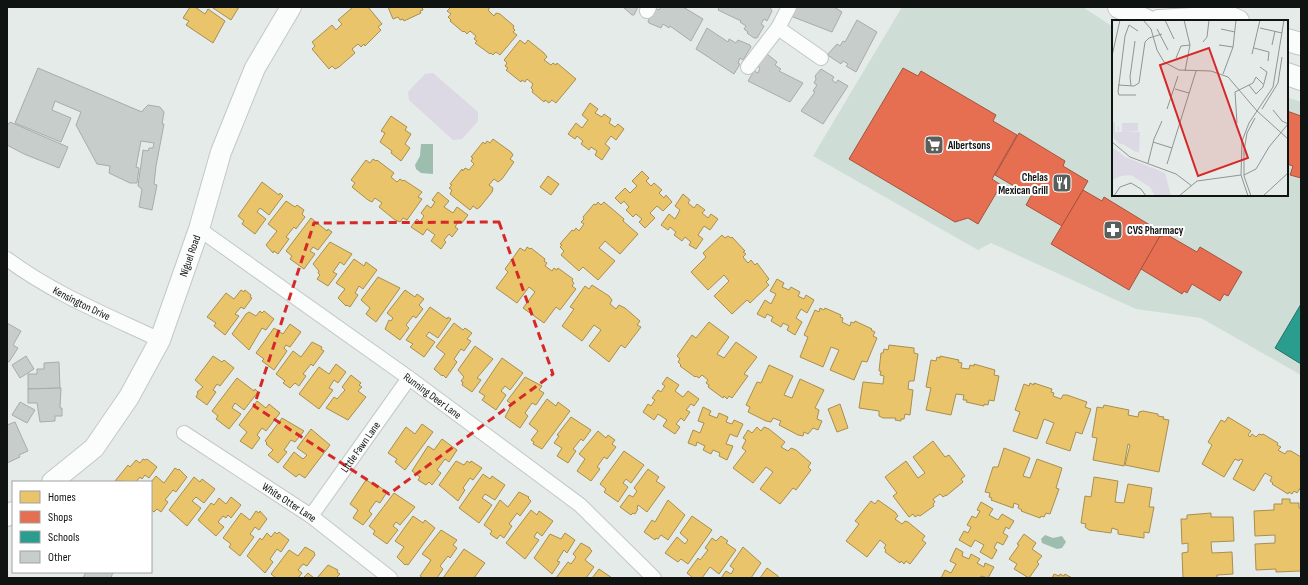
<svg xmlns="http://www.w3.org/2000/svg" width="1308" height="585" font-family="'Sofia Sans Condensed',sans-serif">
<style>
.built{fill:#cfddd7}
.pitch{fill:#dcd8e4}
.water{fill:#9dbeaf}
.homes{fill:#e9c46a;stroke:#a88f4f}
.shops{fill:#e76f51;stroke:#a6533e}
.schools{fill:#2a9d8f;stroke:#227469}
.building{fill:#c7cdca;stroke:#a8acaa}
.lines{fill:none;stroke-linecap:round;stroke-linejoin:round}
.street-casing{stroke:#c3c8c6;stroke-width:16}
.secondary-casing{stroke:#c3c8c6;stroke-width:22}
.primary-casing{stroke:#c3c8c6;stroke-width:24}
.street{stroke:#fbfcfc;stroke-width:14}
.secondary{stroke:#fbfcfc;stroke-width:20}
.primary{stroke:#fbfcfc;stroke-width:22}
.marked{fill:none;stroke:#d62828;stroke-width:3;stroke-dasharray:8 5;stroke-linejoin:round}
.labels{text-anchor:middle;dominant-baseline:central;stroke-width:4;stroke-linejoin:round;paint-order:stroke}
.poi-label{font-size:11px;font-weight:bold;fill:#0f1311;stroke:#fff;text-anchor:start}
.street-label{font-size:11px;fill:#0f1311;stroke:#fff}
.inset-road{fill:none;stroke:#8f9592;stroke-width:1}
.view{fill:#d62828;fill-opacity:0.15;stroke:#d62828;stroke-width:2}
.inset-edge{fill:none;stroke:#0f1311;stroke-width:2}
</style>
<rect width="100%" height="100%" fill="#e4ebe8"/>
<path class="built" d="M902 7H1083L1113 27V195H1287V97L1301 102V375L1201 318 1136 309 991 243 978 250 813 156Z"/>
<path class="pitch" d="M433 73 478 112V121L462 139 453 140 409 100 408 92 425 74Z"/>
<g class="water">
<path d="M421 144H433V174L421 173 416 169 415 165 420 156Z"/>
<path d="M1045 535 1053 538 1062 536 1066 542 1062 548 1057 549 1042 543 1041 539Z"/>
</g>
<g class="homes">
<path d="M190 7H195L205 14 208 9 225 21 213 43 186 25 189 21 183 18Z"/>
<path d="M214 7H239L231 20 213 8Z"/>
<path d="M353 7H368L382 24 378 27 381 30 365 46 364 44 361 47 358 44 352 49 355 53 339 67 335 69 332 66 329 69 312 49 315 46 312 42 332 25 336 30 342 24 338 20Z"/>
<path d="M388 7H422L423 10 420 11 421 13 404 21 403 19 400 20 398 17 393 19Z"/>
<path d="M451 7H490L488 10 494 16 496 13 500 14 514 26 513 28 515 30 513 32 517 35 500 55 496 52 493 55 491 53 490 54 475 43 477 41 474 39 476 36 470 31 467 34 464 31 463 32 450 21 451 20 448 17 451 14 447 11Z"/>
<path d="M520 40 525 44 528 40 544 53 547 57 544 60 551 65 553 63 556 65 557 63 576 79 556 103 552 100 549 103 545 100 544 102 532 92 533 90 531 88 533 84 527 79 525 82 522 80 521 82 506 70 508 68 505 66 507 63 504 60Z"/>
<path d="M590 103 598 109 595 113 602 117 604 114 611 119 609 123 615 127 618 124 624 129 616 140 611 136 605 144 610 148 602 160 595 155 597 151 591 147 589 150 581 144 583 141 577 136 575 139 568 134 576 123 582 128 588 120 582 115Z"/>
<path d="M391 116 407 127 405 130 411 134 405 144 410 148 401 161 391 153 392 151 380 142 385 133 381 131Z"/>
<path d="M493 139 511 152 513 155 510 159 514 162 502 179 498 182 494 179 489 185 493 188 492 192 480 207 477 209 473 206 470 210 450 194 452 190 449 188 452 185 450 184 462 169 463 171 465 168 469 170 474 164 471 161 473 158 471 157 483 142 485 144 487 141 490 143Z"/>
<path d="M373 159 376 161 377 160 394 173 391 177 397 182 400 179 403 181 404 180 422 192 418 197 422 199 407 220 403 218 400 222 395 220 379 207 382 203 375 198 372 202 368 200 352 187 355 183 351 180 366 160 370 163Z"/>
<path d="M642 171 649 178 646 181 651 186 654 183 662 190 659 193 664 198 666 195 672 202 663 211 657 206 650 213 655 218 645 228 639 222 642 219 636 214 633 217 626 210 629 207 624 201 621 204 615 198 625 188 630 193 637 186 632 181Z"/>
<path d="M548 176 559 184 551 195 540 187Z"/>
<path d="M262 182 279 195 280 193 283 196 269 215 260 208 257 212 266 219 255 234 242 224 244 221 238 216Z"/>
<path d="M438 192 449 201 444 207 453 213 457 207 468 215 462 223 459 221 455 227 458 229 452 237 449 234 444 240 446 242 441 249 431 241 435 235 427 229 423 235 411 227 417 219 420 222 424 216 421 213 427 205 431 208 435 202 432 200Z"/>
<path d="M683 194 690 200 688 203 694 208 697 204 705 210 702 213 708 218 711 214 718 219 710 230 704 226 698 235 703 239 696 249 689 245 691 242 685 237 682 241 674 235 676 232 670 227 668 230 661 225 669 214 675 219 680 210 675 206Z"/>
<path d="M286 201 295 207 297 205 304 210 302 214 305 217 296 229 294 227 286 237 289 239 278 254 274 251 273 253 266 245 277 231 268 224Z"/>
<path d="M598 202 601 205 604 202 624 219 623 221 638 234 620 254 605 241 599 248 615 261 598 280 583 267 579 271 561 255 564 251 560 247 562 245 560 244 572 230 574 231 576 228 579 231 584 224 581 222 584 219 583 217 594 204 596 205Z"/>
<path d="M311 218 327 231 328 229 332 232 318 250 313 247 310 251 315 254 304 269 290 259 292 256 286 251Z"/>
<path d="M722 235 725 238 728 236 731 238 732 237 745 251 743 252 746 254 743 257 748 263 751 260 755 265 757 263 769 279 766 282 769 285 750 303 747 300 732 314 714 296 729 281 724 275 708 290 691 272 706 257 703 253Z"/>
<path d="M330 242 352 254 344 265 340 262 333 272 337 274 328 286 317 279 320 275 318 273 319 271 313 264Z"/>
<path d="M527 247 530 249 531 248 545 259 544 261 547 263 545 266 552 271 554 268 557 270 558 268 573 279 572 281 574 283 572 286 576 289 560 310 556 307 544 323 523 308 535 292 529 287 517 303 496 288 508 272 505 269 520 248 525 251Z"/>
<path d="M354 259 364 266 366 262 377 270 363 289 359 286 355 293 358 295 350 307 347 305 346 306 338 298 345 289 336 283Z"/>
<path d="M378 277 400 288 376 322 366 314 370 308 361 300Z"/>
<path d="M777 279 784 283 782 287 789 290 791 287 800 292 798 296 804 299 806 295 814 300 807 313 801 309 796 318 802 322 795 335 787 330 789 326 783 323 781 327 771 321 773 317 767 314 765 318 757 314 765 300 771 304 776 294 770 291Z"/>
<path d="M592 285 609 296 612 300 610 304 616 309 619 305 625 308 640 321 637 325 641 327 625 348 621 345 609 362 589 346 601 330 594 325 582 341 562 326 574 309 570 307 585 286 589 289Z"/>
<path d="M241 290 244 292 245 290 251 295 250 297 252 298 244 309 241 307 235 314 239 316 225 335 214 326 216 323 207 317 226 293 234 299Z"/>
<path d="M405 290 415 297 417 294 424 299 419 305 423 309 416 318 413 316 406 325 409 328 400 340 385 329 389 320 391 321 393 318 387 313Z"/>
<path d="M430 307 447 319 448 317 451 319 438 338 429 332 426 336 435 342 424 357 410 347 413 344 406 340Z"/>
<path d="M820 308 824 310 825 308 841 315 840 317 843 318 842 322 850 326 851 322 854 323 855 321 872 329 871 330 875 332 873 336 877 338 867 362 862 361 854 380 830 370 839 350 831 347 823 367 800 357 808 337 804 335 815 310 819 312Z"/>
<path d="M260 311 262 313 264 311 274 319 266 330 262 328 249 350 232 334 246 314 249 312 256 316Z"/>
<path d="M709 322 729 337 717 354 724 358 736 342 757 357 744 374 748 376 732 398 729 396 727 399 724 396 723 398 708 387 709 385 706 383 708 380 702 375 699 378 696 376 695 377 680 366 681 365 678 362 680 359 677 356 692 335 696 338Z"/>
<path d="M454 323 463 330 465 328 472 333 467 339 471 341 464 351 461 349 454 359 457 362 446 378 443 375 442 376 434 369 445 354 436 347Z"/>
<path d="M290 324 301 332 290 347 286 345 284 348 287 351 274 370 262 361 264 359 256 353 274 328 283 334Z"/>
<path d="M312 342 322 347 321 349 324 351 313 366 311 364 303 374 306 376 299 386 295 383 290 388 283 383 285 381 276 374 293 351 301 357Z"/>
<path d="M889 345 914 348V353L918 354 914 381H909L908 389 913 390 910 415 905 414 904 419H901V421L895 420 896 418H883L879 416V411L859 408 863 382 883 384 884 376 880 375 881 371H879L881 353H883L884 349 888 350Z"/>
<path d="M475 346 493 359 477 378 481 380 472 392 462 385 463 382 461 381 464 377 458 370Z"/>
<path d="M213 356 222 362 224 360 234 368 220 386 217 384 213 390 216 392 207 405 196 397 198 393 197 392 203 387 195 380Z"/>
<path d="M940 356 959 360 958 362 962 363 961 368 969 369 970 365 974 366V364L995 370 994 375 999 376 994 401 989 400 988 405 984 404V406L966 402 967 400H963L964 395 956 394 951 415 926 410 931 388 926 387 931 360 936 361 937 357 940 358Z"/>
<path d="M502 358 523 373 510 390 505 386 501 391 506 395 496 410 482 400 485 396 479 392Z"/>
<path d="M336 364 346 372 338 383 334 380 329 388 333 390 319 409 299 394 319 367 329 374Z"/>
<path d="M769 365 793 376 784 395 792 398 800 379 824 390 815 408 819 410 817 419 822 421 818 430 813 428 808 434 804 432 803 436 798 435 779 425 781 421 773 418 771 422 766 421 748 412 750 407 746 405 757 382 761 383Z"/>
<path d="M351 375 361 383 359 385 362 387 358 391 366 397 348 420 326 408 334 397 337 399 345 390 342 387Z"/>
<path d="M525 377 542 386 539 390 544 393 536 405 532 403 525 413 528 416 520 428 505 417 512 404 507 401Z"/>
<path d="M667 377 679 385 675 391 683 397 688 391 699 399 694 406 691 404 686 410 690 412 684 421 681 418 676 424 680 427 675 434 663 426 667 420 658 414 654 420 643 412 648 404 651 406 655 400 652 398 658 390 661 392 665 386 662 384Z"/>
<path d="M237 378 254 391 255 389 258 392 244 410 235 403 232 408 241 414 229 429 216 419 218 416 212 411Z"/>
<path d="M1030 383 1034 385V383L1052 389 1051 392 1054 393 1053 396 1061 399 1063 395H1067L1087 402 1085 407 1091 409 1082 434 1076 432 1070 451 1046 443 1054 423 1044 419 1037 439 1013 431 1020 412 1015 410 1024 384 1029 386Z"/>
<path d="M547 399 556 406 558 402 570 411 542 449 533 444 534 442 531 440 538 431 529 424Z"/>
<path d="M257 401 266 408 269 404 280 413 266 431 262 428 257 435 260 438 252 449 240 441 247 432 239 425Z"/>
<path d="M840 404 848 428 837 432 828 409Z"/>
<path d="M1104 405 1129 410 1128 415 1138 417 1139 412 1143 411 1158 414V416L1164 417 1163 419 1169 420 1159 472 1125 465 1130 445 1128 444 1124 466 1093 460 1097 438 1092 437 1097 407 1103 408Z"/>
<path d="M703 407 711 411 709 415 717 418 719 413 728 417 726 422 732 424 734 420 743 424 737 437 730 434 726 444 733 446 727 460 719 456 720 453 713 450 711 454 703 450 705 446 697 442 696 446 688 443 693 430 700 433 704 423 698 421Z"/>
<path d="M571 417 591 430 583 441 581 439 573 449 576 451 568 463 557 456 562 448 554 443 559 436 557 435Z"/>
<path d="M1228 417 1251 431 1248 435 1250 437 1252 434 1256 437 1259 434 1262 435 1263 434 1278 443 1277 445 1281 447 1278 450 1285 454 1287 451H1291L1301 457V487L1297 493 1294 491 1292 494 1289 492 1288 494 1272 484 1273 483 1270 481 1272 477 1265 473 1254 491 1233 479 1243 460 1240 459 1239 461 1235 459 1224 477 1202 464 1212 445 1208 442 1221 420 1225 422Z"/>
<path d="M282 418 304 431 295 442 291 440 284 450 287 452 278 463 268 455 273 450 266 444 267 443 265 441Z"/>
<path d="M422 424 433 432 405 470 395 462 397 459 388 453 406 427 415 434Z"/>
<path d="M757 427 761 431 764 427 769 429 785 442 781 447 788 451 791 448 796 450 811 463 808 467 811 470 796 490 793 488 780 504 760 489 773 472 766 467 753 483 733 468 746 451 742 448 746 440 743 438 748 430 752 433Z"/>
<path d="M311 429 330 445 305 478 299 474 296 477 283 467 294 452 303 459 307 455 297 448Z"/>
<path d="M598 431 606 438 608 435 615 440 612 444 616 447 607 459 604 457 597 467 600 469 591 481 577 471 585 459 579 454Z"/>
<path d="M442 439 457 450 449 462 445 459 437 470 441 473 432 485 429 482 426 485 418 480 420 477 412 471 428 446 434 450Z"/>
<path d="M933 441 945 457 949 455 965 476 961 479 963 482 946 496V495L943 497 940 494 933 499 935 502 933 504 934 506 920 516 918 515 915 517 913 514 909 517 893 496 897 493 885 477 906 461 918 478 925 473 913 457Z"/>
<path d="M1004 448 1030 458 1023 476 1030 478 1037 459 1062 468 1056 488 1059 489 1050 514 1046 513 1044 517 1041 516 1040 518 1021 511 1022 510 1018 508 1019 505 1014 503 1013 508 991 500 992 498 989 497 990 493 985 492 993 467H998Z"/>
<path d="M624 451 644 465 631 483 626 479 623 483 628 487 618 502 604 492 606 489 600 484Z"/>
<path d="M143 459 145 460 147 459 157 467 149 478 145 475 142 479 140 477 136 482 115 481 128 465 130 467 136 460 140 463Z"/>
<path d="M456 461 464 465 467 461 470 463 471 461 482 468 473 480 470 478 463 488 465 490 458 501 439 485Z"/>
<path d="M175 468 178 470 179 469 187 477 176 492 173 490 165 500 168 502 161 512 157 509 154 512 151 510V482L156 476 164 483Z"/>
<path d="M648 469 659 477 656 481 665 487 647 512 638 505 637 508 638 509 635 514 633 513 631 515 620 507 629 495 633 497 637 491 634 488Z"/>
<path d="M483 474 490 479 492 476 505 485 495 500 485 494 482 498 492 505 479 523 459 508Z"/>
<path d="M194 477 200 482 202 479 215 489 204 503 196 497 192 501 201 508 187 526 169 510Z"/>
<path d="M1094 477 1118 481 1115 502 1124 503 1128 484 1152 488 1149 507H1154L1149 533 1144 532V538L1118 534V530L1112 528 1111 533 1089 530 1085 527 1086 524 1081 523 1085 496 1091 497Z"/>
<path d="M366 480 373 484 374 483 387 492 380 503 376 501 369 511 372 514 363 525 353 518 358 510 350 504Z"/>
<path d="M519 492 529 497 528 498 531 501 520 516 517 513 509 524 512 526 504 538 500 535 497 539 490 534 492 531 484 525 500 500 508 507Z"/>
<path d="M394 493 415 507 400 525 396 522 393 526 398 530 387 544 373 534 375 531 369 526Z"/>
<path d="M231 497 241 505 231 518 228 515 226 518 223 516 218 522 224 527 216 536 198 520 211 503 214 505 219 498 226 504Z"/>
<path d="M1282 499H1290V503H1299V508H1301V571L1276 572V569L1256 570 1255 544 1275 543V535L1255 536 1254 511 1274 510V504H1282Z"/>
<path d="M668 500 685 515 668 540 661 535 658 539 656 538 655 540 644 532 652 520 655 522Z"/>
<path d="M878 500 895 512 898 516 895 519 902 524 905 521 908 522 925 536 922 540 926 543 910 564 906 561 904 564 901 561 900 563 885 552 886 550 884 548 886 545 880 540 867 557 846 541 859 524 855 521 871 501 875 504Z"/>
<path d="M981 502 993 509 989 515 998 520 1002 514 1014 521 1009 529 1006 527 1003 533 1008 536 1003 545 997 542 994 548 997 550 992 559 980 552 984 545 975 540 971 547 959 540 964 531 968 533 971 527 967 525 972 516 976 518 980 511 977 510Z"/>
<path d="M531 510 537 515 539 511 553 521 542 536 537 532 534 537 539 540 525 559 506 543Z"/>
<path d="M256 511 259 513 260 511 267 519 259 530 255 527 250 534 254 537 240 556 229 547 231 544 223 538 241 513 250 520Z"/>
<path d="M1211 513V517H1233L1234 541 1211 542 1212 553 1232 552 1233 574 1217 575V578H1183L1182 553 1188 552V543L1182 544 1181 519H1187V515Z"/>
<path d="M413 516 423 523 425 520 435 528 408 565 406 564 405 565 397 557 404 547 395 541Z"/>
<path d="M692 516 712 530 688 564 681 559 678 562 665 553 677 537 685 544 688 540 680 533Z"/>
<path d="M441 530 457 540 453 545 457 548 450 558 448 556 440 566 443 569 437 578H423L420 576 431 560 422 554Z"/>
<path d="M275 532 277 534 279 532 289 540 281 552 277 549 270 559 273 562 265 573 247 556 260 538 262 540 267 533 271 537Z"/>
<path d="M565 533 575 540 567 553 564 550 557 561 560 562 552 574 534 558 550 534 561 539Z"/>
<path d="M1024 534 1036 543 1032 549 1042 556 1037 562 1039 564 1029 578 1014 569 1017 564 1009 559 1019 545 1017 544Z"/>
<path d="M721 536 728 541 726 543 736 550 719 574 710 567 702 578H693L687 573 698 558 700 560 708 550 705 548 712 538 716 541Z"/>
<path d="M581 543 590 548V549L592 551 585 560 594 567 586 578H556L568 562 571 564 576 557 573 554Z"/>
<path d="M305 547 314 552 315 555 307 566 303 564 298 570 302 573 298 578H276L271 574 289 550 298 556Z"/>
<path d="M743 547 761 563 751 578H721L726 571 731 574 734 569 730 566Z"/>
<path d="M956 548 963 552 962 556 969 559 971 554 980 559 977 563 984 567 985 563 994 567 988 578 981 576 980 578H941L945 570 951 573 956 564 950 561Z"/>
<path d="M464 549 485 563 474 578H443Z"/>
<path d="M328 565 338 570 337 572 340 574 336 578H317Z"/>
<path d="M767 568 778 576V578H760Z"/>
<path d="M599 569 612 578H592Z"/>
<path d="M308 573 314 578H303Z"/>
<path d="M1054 574 1059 576 1060 574 1064 576 1065 574 1072 578H1052Z"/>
</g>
<g class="shops">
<path d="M903 68 918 76 921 71 996 115 993 121 1017 135 992 179 1001 185 978 224 968 218 955 222 849 159Z"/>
<path d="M1287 111 1301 116V178L1290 175 1293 166 1287 164Z"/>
<path d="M1019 133 1065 161 1063 166 1088 181 1062 226 1026 205 1031 196 995 175Z"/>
<path d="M1083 190 1102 201 1104 197 1158 230 1156 234 1160 236 1129 290 1051 244Z"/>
<path d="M1164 233 1197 252 1200 247 1242 272 1228 296 1224 294 1220 301 1192 284 1187 293 1184 291 1182 294 1141 269 1160 236 1162 237Z"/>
</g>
<path class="schools" d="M1301 304V364L1275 348Z"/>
<g class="building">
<path d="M623 7H638L634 15H632Z"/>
<path d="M661 7H683L703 19 692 39 691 41 670 26 669 28 663 24 661 28 649 23 648 21 655 8 659 10Z"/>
<path d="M719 7H770L772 11 767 21 764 19 761 24 764 26 757 38H754L747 33 748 32 744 29 746 26 740 22 741 21 718 10Z"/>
<path d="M792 7H834L842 12 832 32 788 15Z"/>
<path d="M857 20 877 32 856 72 846 66 848 64 843 61 841 64 829 56 828 54 837 44 840 46 843 41 845 42Z"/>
<path d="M707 28 728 42 729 39 736 43 738 40 750 45 751 47 743 60 740 58 738 63 740 64 734 74 696 49Z"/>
<path d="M767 54 777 62 775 65 781 69 779 71 803 83 790 102 748 81 754 71 758 73 760 68 757 66Z"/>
<path d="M38 68 142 112 143 110 148 105 160 107 164 112 162 124H164L156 166 154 184 157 185 152 210 139 207 142 189 138 186 143 150 148 151 149 148H153L154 143 141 141 136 167 139 168 137 183H130L109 173 110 166 97 164 76 125 81 112 55 101 52 110 71 118 61 142 15 123Z"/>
<path d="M821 69 834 77 832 80 836 83 838 80 848 86 823 124 801 111 815 92 813 91 817 85 814 83 816 79 815 76Z"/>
<path d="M10 122 68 147 59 168 24 154 7 145V126Z"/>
<path d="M7 323 21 331 13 345 18 348 9 362 7 361Z"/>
<path d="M26 356 34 369 20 378 12 365Z"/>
<path d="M59 362 60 388 28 389V374H37V369H44V363Z"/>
<path d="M61 388 60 408H62V416H55V421L40 422 37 403H28V389Z"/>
<path d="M20 402 35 410 27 423 12 415Z"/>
<path d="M15 422 28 451 19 455 20 457 7 463V425Z"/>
<path d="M86 572H113L111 578H83Z"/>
</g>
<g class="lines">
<defs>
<g id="street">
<path d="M647 11 649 7"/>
<path d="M778 28 821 58"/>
<path d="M748 67 778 28 789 7"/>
<path id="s1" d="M199 229 409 378 580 505 654 578"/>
<path id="s2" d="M7 259C54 294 107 315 160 340"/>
<path id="s3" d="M184 433 311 516 390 578"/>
<path id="s4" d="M311 516 409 378"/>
</g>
<g id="secondary">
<path id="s5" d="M52 482 94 448 129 397 160 340 199 229 221 152 255 68 291 7"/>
<path d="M7 516 13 512"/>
</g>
<g id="primary">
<path d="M1119 7 1147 21"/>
<path d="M1204 7 1238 21"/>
<path d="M1159 21 1192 19 1216 12"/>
<path d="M1287 40 1301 44"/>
<path d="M1287 74 1301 79"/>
</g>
</defs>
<use href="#street" class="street-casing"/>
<use href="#secondary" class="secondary-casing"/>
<use href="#primary" class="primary-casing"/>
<use href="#street" class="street"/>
<use href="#secondary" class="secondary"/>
<use href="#primary" class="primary"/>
</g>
<path class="marked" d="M499 222 553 374 389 494 254 406 314 223Z"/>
<defs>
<symbol id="supermarket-square" viewBox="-11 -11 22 22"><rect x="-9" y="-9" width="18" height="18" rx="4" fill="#5a5f5c" stroke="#fff"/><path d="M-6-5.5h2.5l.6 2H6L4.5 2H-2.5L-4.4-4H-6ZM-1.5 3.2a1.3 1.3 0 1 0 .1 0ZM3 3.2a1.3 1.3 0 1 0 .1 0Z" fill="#fff"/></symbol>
<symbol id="restaurant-square" viewBox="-11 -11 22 22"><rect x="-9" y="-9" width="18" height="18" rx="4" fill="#5a5f5c" stroke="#fff"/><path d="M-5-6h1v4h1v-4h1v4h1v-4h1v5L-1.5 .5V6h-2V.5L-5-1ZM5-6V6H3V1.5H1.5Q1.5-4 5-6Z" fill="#fff"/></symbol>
<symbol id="pharmacy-square" viewBox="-11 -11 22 22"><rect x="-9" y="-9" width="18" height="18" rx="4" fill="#5a5f5c" stroke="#fff"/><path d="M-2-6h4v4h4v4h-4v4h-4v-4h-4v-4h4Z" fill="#fff"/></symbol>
</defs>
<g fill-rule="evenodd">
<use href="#supermarket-square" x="923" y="134" width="22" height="22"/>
<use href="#restaurant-square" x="1051" y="172" width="22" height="22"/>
<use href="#pharmacy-square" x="1102" y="219" width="22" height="22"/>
</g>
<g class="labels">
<g class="poi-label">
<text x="948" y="145">Albertsons</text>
<text x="1048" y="177" text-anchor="end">Chelas<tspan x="1048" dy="13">Mexican Grill</tspan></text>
<text x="1127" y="230">CVS Pharmacy</text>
</g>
<g class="street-label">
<text stroke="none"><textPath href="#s5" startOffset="270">Niguel Road</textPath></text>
<text stroke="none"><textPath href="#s2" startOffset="87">Kensington Drive</textPath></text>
<text stroke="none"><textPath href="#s1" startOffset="287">Running Deer Lane</textPath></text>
<text stroke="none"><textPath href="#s4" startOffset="85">Little Fawn Lane</textPath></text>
<text stroke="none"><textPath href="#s3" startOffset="126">White Otter Lane</textPath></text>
</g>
</g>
<g transform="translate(1112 20)">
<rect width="176" height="176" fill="#e4ebe8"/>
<path d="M0 127 13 137 53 153 59 176H43L38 167 19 155 9 156 0 160Z" fill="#dcd8e4"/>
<path d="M0 102H3V112H7L5 107H7V112H28L27 133 2 119Z" fill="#dcd8e4"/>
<path d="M10 103H26V111L10 112ZM4 118a6 6 0 1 1 12 0a6 6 0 1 1-12 0ZM20 117 25 124 24 132 14 126Z" fill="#dcd8e4"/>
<path class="inset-road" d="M31 0 39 9 45 30 52 42 67 50 99 51 116 57 145 91 176 119M53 0 62 19M72 0 78 25 73 51M148 8 170 13M45 9 56 30M109 9 123 12M91 22 95 17 97 0M107 25 121 27M160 25 163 11M142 28 157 32 156 41M140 34 148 0M0 36 8 0M64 38 69 26 78 25M111 54 121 27 124 0M6 65 22 66 27 63 33 22 37 18 50 14M137 65 144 74 151 67 155 52 148 47M19 66 18 57 23 21M176 68V83M63 69 77 73M24 75H7L6 72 13 16 17 5 26 11M55 89 66 56M150 89 166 63 170 37M161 90 170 101 176 104M125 103 123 72 141 63 144 57 151 64M0 122 18 137 64 154 80 166M41 122 60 128M36 143 42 119 50 101M55 144 84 51M132 155 144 149 157 127 176 104M2 176 8 167 19 163 29 169 34 176M67 176 85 161 129 155M136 176 129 155 130 121 137 103 161 67 172 0M139 176 132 156V131L135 113 143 98M151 176 176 153"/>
<path class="view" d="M97 28 136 138 86 156 48 45Z"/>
<rect width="176" height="176" class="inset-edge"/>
</g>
<rect width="1308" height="585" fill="none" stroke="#0f1311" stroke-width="16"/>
<rect x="12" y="481" width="140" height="92" fill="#ffffff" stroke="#9fa1a0"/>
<rect x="20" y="491" width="20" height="12" fill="#e9c46a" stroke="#9fa1a0"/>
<text x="48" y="501" font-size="12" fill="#0f1311">Homes</text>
<rect x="20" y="511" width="20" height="12" fill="#e76f51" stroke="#9fa1a0"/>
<text x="48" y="521" font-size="12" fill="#0f1311">Shops</text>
<rect x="20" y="531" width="20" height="12" fill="#2a9d8f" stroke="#9fa1a0"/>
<text x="48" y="541" font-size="12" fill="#0f1311">Schools</text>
<rect x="20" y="551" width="20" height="12" fill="#c7cdca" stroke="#9fa1a0"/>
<text x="48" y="561" font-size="12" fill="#0f1311">Other</text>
</svg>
